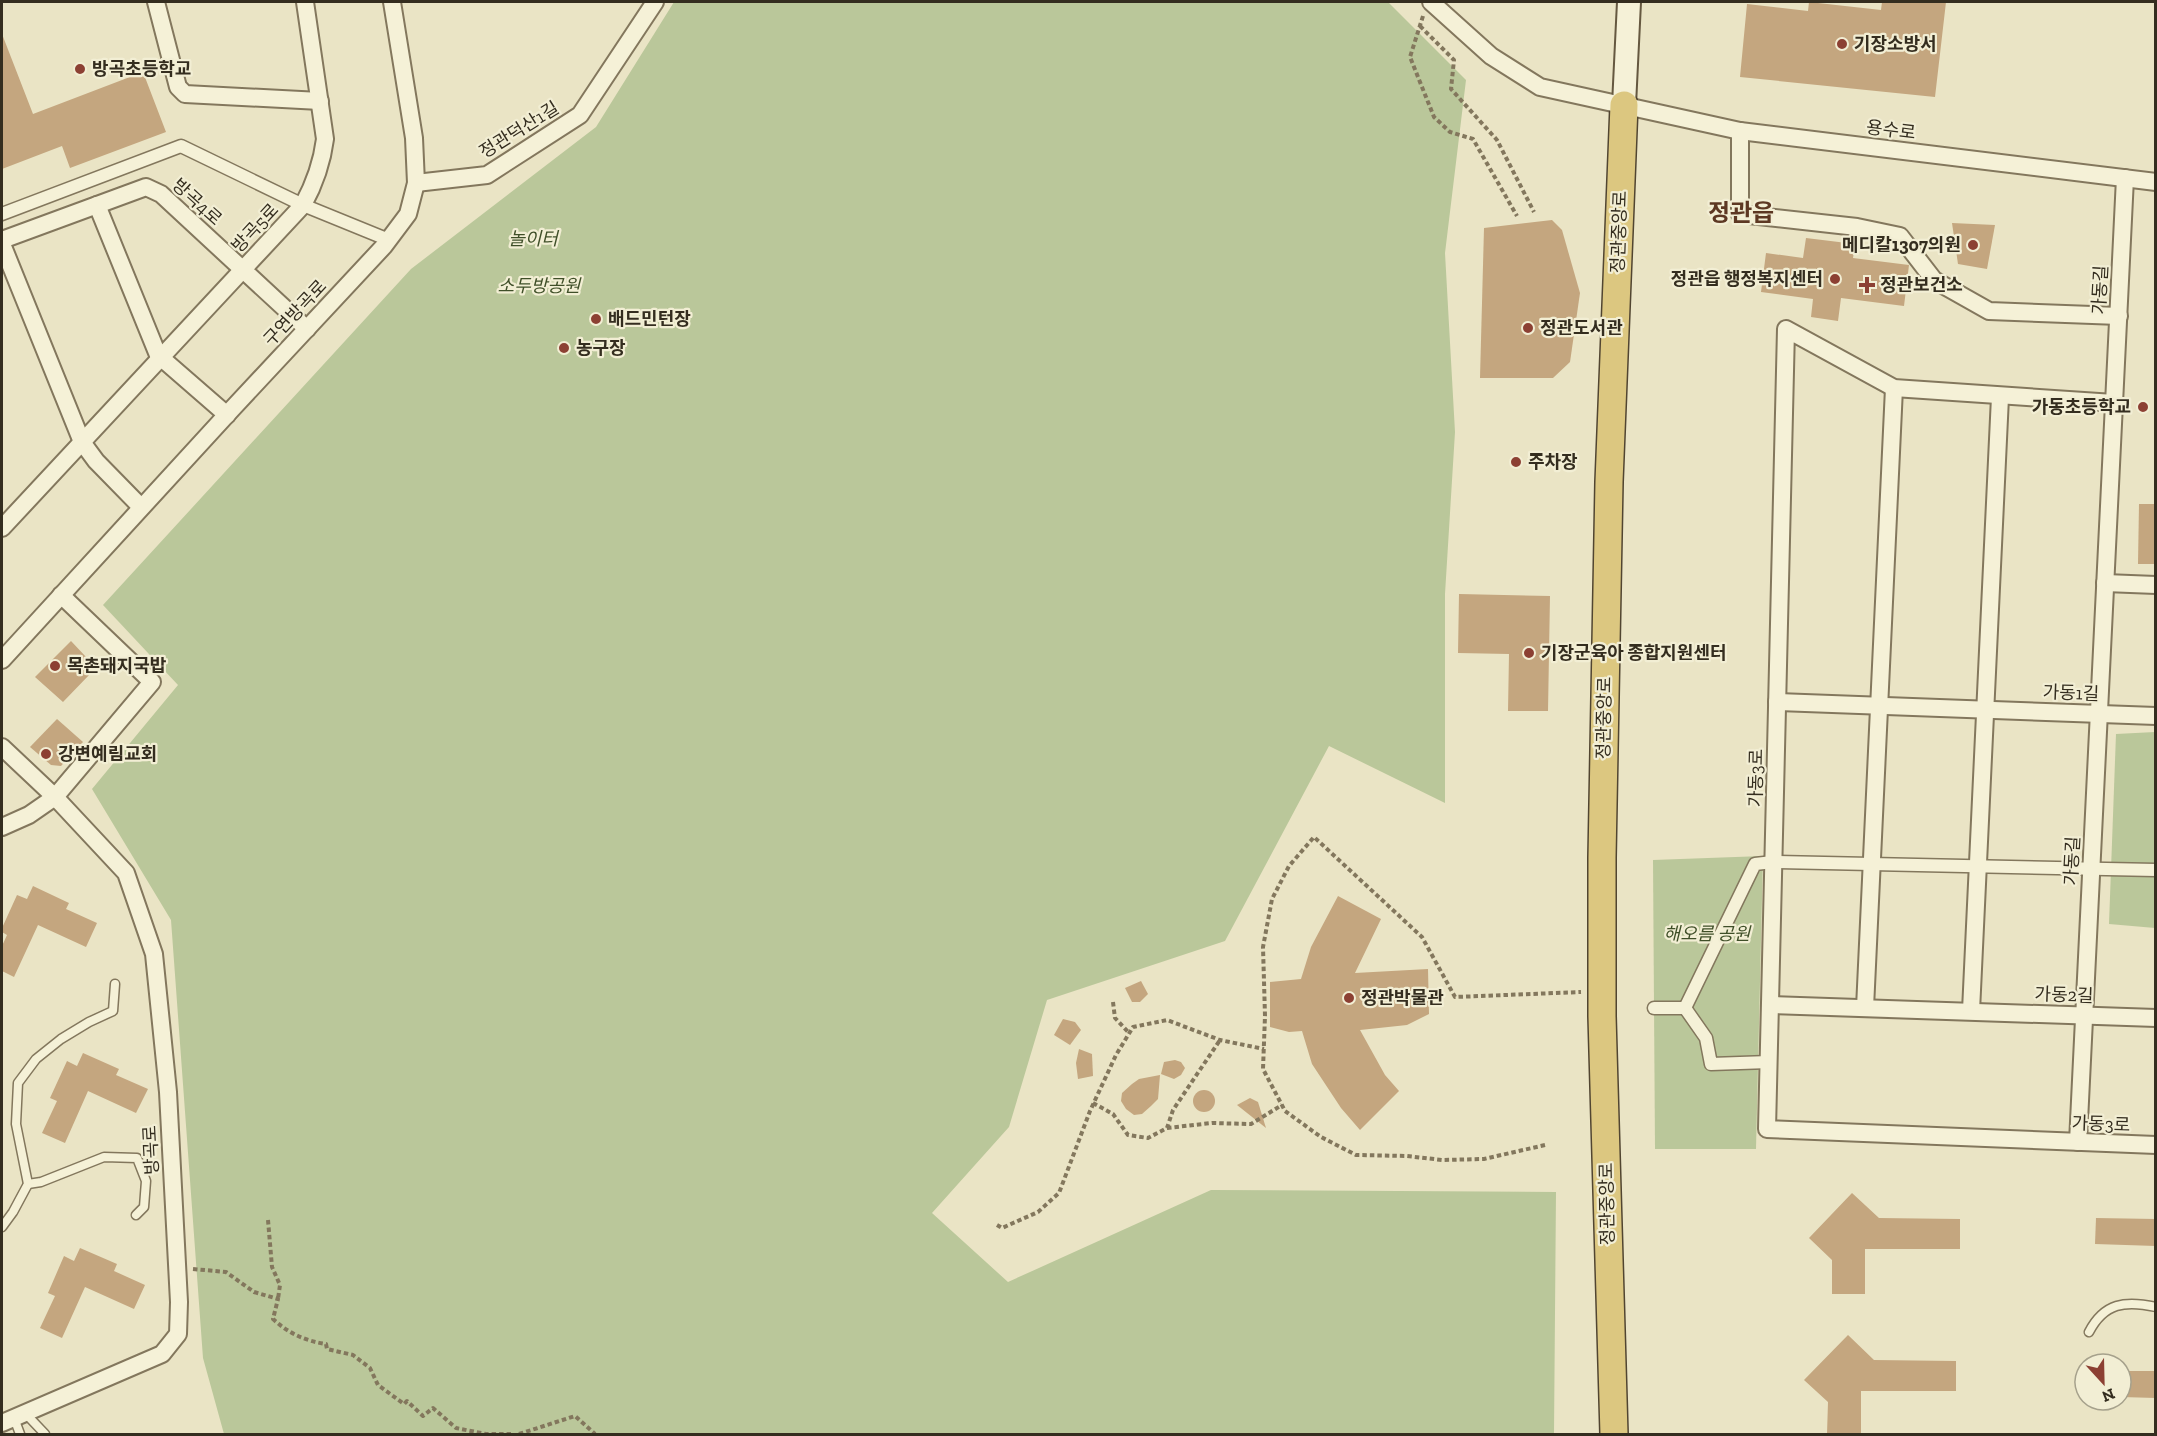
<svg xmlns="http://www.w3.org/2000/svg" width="2157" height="1436" font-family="'Zilla Slab','Noto Sans KR',serif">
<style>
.green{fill:#bac79a}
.building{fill:#c4a67f}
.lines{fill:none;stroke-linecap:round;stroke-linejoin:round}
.service-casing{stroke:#83775d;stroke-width:11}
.pedestrian-casing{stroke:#83775d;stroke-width:15}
.minor-casing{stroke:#83775d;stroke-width:20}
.secondary-casing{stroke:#655840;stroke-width:26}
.trunk-casing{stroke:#514531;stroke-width:30}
.path{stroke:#83775d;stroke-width:4;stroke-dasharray:4.5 3;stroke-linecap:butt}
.service{stroke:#f5f1d7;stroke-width:8}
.pedestrian{stroke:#f5f1d7;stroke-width:12}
.minor{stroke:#f5f1d7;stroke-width:16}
.secondary{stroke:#f5f1d7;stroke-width:22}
.trunk{stroke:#dcc780;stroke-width:27}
.poi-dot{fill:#8c4033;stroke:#f2eed4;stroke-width:2}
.labels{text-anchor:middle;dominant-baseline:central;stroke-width:4.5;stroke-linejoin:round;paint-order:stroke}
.poi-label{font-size:18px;font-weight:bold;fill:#342d1f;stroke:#f2eed4;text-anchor:start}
.street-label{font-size:18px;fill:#342d1f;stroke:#f2eed4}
.park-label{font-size:18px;font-style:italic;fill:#3f4f28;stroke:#f2eed4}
.district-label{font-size:24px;font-weight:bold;fill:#5d3823;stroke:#f2eed4}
</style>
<rect width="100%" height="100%" fill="#eae4c5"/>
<g class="green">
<path d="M674 2H1388L1466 80 1445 253 1455 432 1445 594V803L1329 746 1225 941 1047 1000 1009 1127 932 1213 1008 1282 1211 1190 1556 1192 1554 1434H224L203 1358 171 920 92 789 178 685 103 605 411 269 596 127Z"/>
<path d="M2155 732V928L2109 924 2116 734Z"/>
<path d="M1763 856 1756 1149H1655L1653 860Z"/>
</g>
<g class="building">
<path d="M1809 2 1881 10 1882 2H1946L1935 97 1740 77 1747 4 1808 11Z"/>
<path d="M2 34 33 114 143 72 166 132 70 168 62 146 2 169Z"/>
<path d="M1552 220 1562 230 1580 293 1570 362 1553 378H1480L1484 228Z"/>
<path d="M1952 223 1995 225 1987 269 1958 264Z"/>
<path d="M1806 238 1855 244 1853 258 1909 265 1904 306 1841 298 1838 321 1811 317 1813 299 1761 292 1766 253 1803 258Z"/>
<path d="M2139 504H2156V564H2138Z"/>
<path d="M1459 594 1550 596 1548 711H1508L1509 654 1458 653Z"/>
<path d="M71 641 87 658 81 664 91 673 63 702 35 677Z"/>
<path d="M57 719 83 742 61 766 51 765 30 747Z"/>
<path d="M33 886 69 903 66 909 97 923 86 947 38 925 14 977 2 971V946L7 935 2 932V928L17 895 27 899Z"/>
<path d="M1338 896 1381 919 1355 973 1428 969 1429 1014 1407 1025 1360 1030 1385 1075 1399 1091 1360 1130 1341 1108 1312 1064 1302 1031 1289 1032 1270 1027V982L1301 979 1311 947Z"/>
<path d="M1141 981 1148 994 1140 1002H1132L1125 988Z"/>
<path d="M1063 1019 1075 1022 1081 1030 1070 1045 1054 1035Z"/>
<path d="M1079 1049 1092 1054 1093 1076 1078 1079 1076 1063Z"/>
<path d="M83 1053 119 1069 116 1075 148 1089 136 1113 88 1091 65 1143 42 1133 57 1101 50 1098 67 1061 77 1066Z"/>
<path d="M1175 1060 1181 1062 1185 1068 1181 1075 1174 1079 1161 1074 1164 1062Z"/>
<path d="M1160 1075 1158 1099 1151 1106 1142 1114 1134 1115 1126 1109 1121 1101 1122 1093 1132 1084 1139 1079Z"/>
<circle cx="1204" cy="1101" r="11"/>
<path d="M1250 1098 1258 1102 1266 1128 1237 1105Z"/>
<path d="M1852 1193 1879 1218 1960 1219V1249H1865V1294H1832V1260L1809 1238Z"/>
<path d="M2096 1218 2156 1219V1246L2095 1244Z"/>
<path d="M80 1248 117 1264 114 1271 145 1285 134 1309 85 1287 62 1338 40 1328 55 1296 48 1293 64 1256 74 1261Z"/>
<path d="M1848 1335 1874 1360 1956 1361V1391H1861V1434H1827L1828 1402 1804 1380Z"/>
<path d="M2121 1371H2156V1398L2121 1397Z"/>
</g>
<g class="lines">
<defs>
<g id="service">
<path d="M28 1184 41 1182 104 1157 137 1158 146 1181 144 1207 136 1215"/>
<path d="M2 1227 13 1212 28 1184 16 1124 18 1083 36 1059 61 1039 89 1022 113 1011 115 984"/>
<path d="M2089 1332C2104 1303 2125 1300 2156 1307"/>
<path d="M25 1413 45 1434"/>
<path d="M14 1418 20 1434"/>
</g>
<g id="pedestrian">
<path d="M2 214 181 146 303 205 389 240"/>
<path d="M1654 1008H1685"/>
<path d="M1685 1008 1755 864 1773 862 2156 870"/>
<path d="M1685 1008 1706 1038 1711 1064 1769 1062"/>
</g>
<g id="minor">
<path d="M156 2 178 87 185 94 320 101"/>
<path d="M1431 2 1491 56 1540 87 1740 131 2156 182"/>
<path d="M1740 131V214L1857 227 1900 236 1934 280 1989 311 2119 316"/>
<path d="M416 183 487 175 580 115 655 2"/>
<path d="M97 205 158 355 227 415"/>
<path d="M2 240 146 187 161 194 307 329"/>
<path d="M2 244 82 442 96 461 141 507"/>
<path d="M2114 403 1894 388 1786 329 1767 1129 2156 1145"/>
<path d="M2 528 303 205C315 183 322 163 325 139L305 2"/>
<path d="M2105 583 2156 585"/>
<path d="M2 660 232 409 384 246 408 214 416 183 414 138 392 2"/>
<path d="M1777 702 2156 716"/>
<path d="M2 747 55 797 126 873 154 954 168 1092 179 1302 178 1334 162 1354 2 1423"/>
<path d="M2 827 29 815 55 797 152 682 61 595"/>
<path d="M1770 1005 2156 1018"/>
<path d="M1865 1008 1894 388"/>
<path d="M1971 1011 2000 397"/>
<path d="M2078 1142 2125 178"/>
</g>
<path id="secondary" d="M1624 105 1629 2"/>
<path id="trunk" d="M1614 1434 1602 1016V858L1609 482 1624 105"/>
</defs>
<use href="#service" class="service-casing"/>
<use href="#pedestrian" class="pedestrian-casing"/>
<use href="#minor" class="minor-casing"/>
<use href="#secondary" class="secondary-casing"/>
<use href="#trunk" class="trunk-casing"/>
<g class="path">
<path d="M1423 16 1410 57 1434 117 1450 132 1473 139 1517 216"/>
<path d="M1420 26 1454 60 1451 89 1497 140 1534 212"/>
<path d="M1113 1002 1115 1018 1129 1033"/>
<path d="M1093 1103 1113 1114 1128 1135 1148 1138 1167 1128 1173 1110 1220 1040"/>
<path d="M1167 1128 1212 1123 1251 1124 1282 1105"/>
<path d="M1545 1145 1484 1159 1442 1160 1407 1156 1356 1155 1321 1137 1285 1111 1263 1069 1265 1016 1263 947 1272 899 1289 866 1314 837 1422 937 1455 997 1581 992"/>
<path d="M268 1220 272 1267 280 1285 278 1299"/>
<path d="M997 1225 1002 1228 1038 1212 1059 1193 1090 1111 1116 1055 1133 1027 1167 1020 1220 1040 1264 1049"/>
<path d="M193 1269 226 1272 254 1292 278 1299 273 1319C288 1333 305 1341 326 1344L327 1349 353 1355 370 1368 378 1385 404 1404 407 1401 423 1416 433 1408 456 1428 486 1434H511"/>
<path d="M519 1434 575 1416 595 1434"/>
</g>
<use href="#service" class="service"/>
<use href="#pedestrian" class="pedestrian"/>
<use href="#minor" class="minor"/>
<use href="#secondary" class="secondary"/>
<use href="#trunk" class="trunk"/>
</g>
<g class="poi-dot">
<circle cx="1842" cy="44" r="6"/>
<circle cx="80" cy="69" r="6"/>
<circle cx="1973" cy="245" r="6"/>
<circle cx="1835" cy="279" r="6"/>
<path d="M1864 276h6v6h6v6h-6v6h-6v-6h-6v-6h6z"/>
<circle cx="596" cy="319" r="6"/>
<circle cx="1528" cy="328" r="6"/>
<circle cx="564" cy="348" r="6"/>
<circle cx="2143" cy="407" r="6"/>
<circle cx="1516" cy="462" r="6"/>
<circle cx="1529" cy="653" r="6"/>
<circle cx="55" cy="666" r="6"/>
<circle cx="46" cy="754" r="6"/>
<circle cx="1349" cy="998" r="6"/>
</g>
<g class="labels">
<g class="poi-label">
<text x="1854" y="44">기장소방서</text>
<text x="92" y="69">방곡초등학교</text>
<text x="1961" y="245" text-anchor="end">메디칼1307의원</text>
<text x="1823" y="279" text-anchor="end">정관읍 행정복지센터</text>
<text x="1880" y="285">정관보건소</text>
<text x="608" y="319">배드민턴장</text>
<text x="1540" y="328">정관도서관</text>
<text x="576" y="348">농구장</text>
<text x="2131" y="407" text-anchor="end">가동초등학교</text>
<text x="1528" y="462">주차장</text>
<text x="1541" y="653">기장군육아 종합지원센터</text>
<text x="67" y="666">목촌돼지국밥</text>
<text x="58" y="754">강변예림교회</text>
<text x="1361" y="998">정관박물관</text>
</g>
<g class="street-label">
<text transform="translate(519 130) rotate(-32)">정관덕산1길</text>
<text transform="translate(1891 130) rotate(7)">용수로</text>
<text transform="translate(197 202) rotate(42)">방곡4로</text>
<text transform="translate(255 228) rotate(-47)">방곡5로</text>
<text transform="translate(1619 232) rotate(-88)">정관중앙로</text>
<text transform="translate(2100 290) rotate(-87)">가동길</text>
<text transform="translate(295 313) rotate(-47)">구연방곡로</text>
<text transform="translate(2071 693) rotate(2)">가동1길</text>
<text transform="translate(1604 718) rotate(-89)">정관중앙로</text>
<text transform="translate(1756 778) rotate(-89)">가동3로</text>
<text transform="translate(2072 861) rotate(-87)">가동길</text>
<text transform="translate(2064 995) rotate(2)">가동2길</text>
<text transform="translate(2101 1124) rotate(2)">가동3로</text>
<text transform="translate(151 1150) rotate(-93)">방곡로</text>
<text transform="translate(1607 1204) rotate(-91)">정관중앙로</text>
</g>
<g class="park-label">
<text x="533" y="239">놀이터</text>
<text x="539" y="286">소두방공원</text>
<text x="1707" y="934">해오름 공원</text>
</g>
<g class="district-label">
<text x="1741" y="212">정관읍</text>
</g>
</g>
<rect width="2157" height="1436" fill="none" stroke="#342d1f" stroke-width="6"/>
<g transform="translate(2103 1382) rotate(158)"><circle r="28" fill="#f2eed4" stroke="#a6a18c" stroke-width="1.5"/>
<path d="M0-4.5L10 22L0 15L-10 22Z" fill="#8c4033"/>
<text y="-9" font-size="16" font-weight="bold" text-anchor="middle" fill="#342d1f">N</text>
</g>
</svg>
